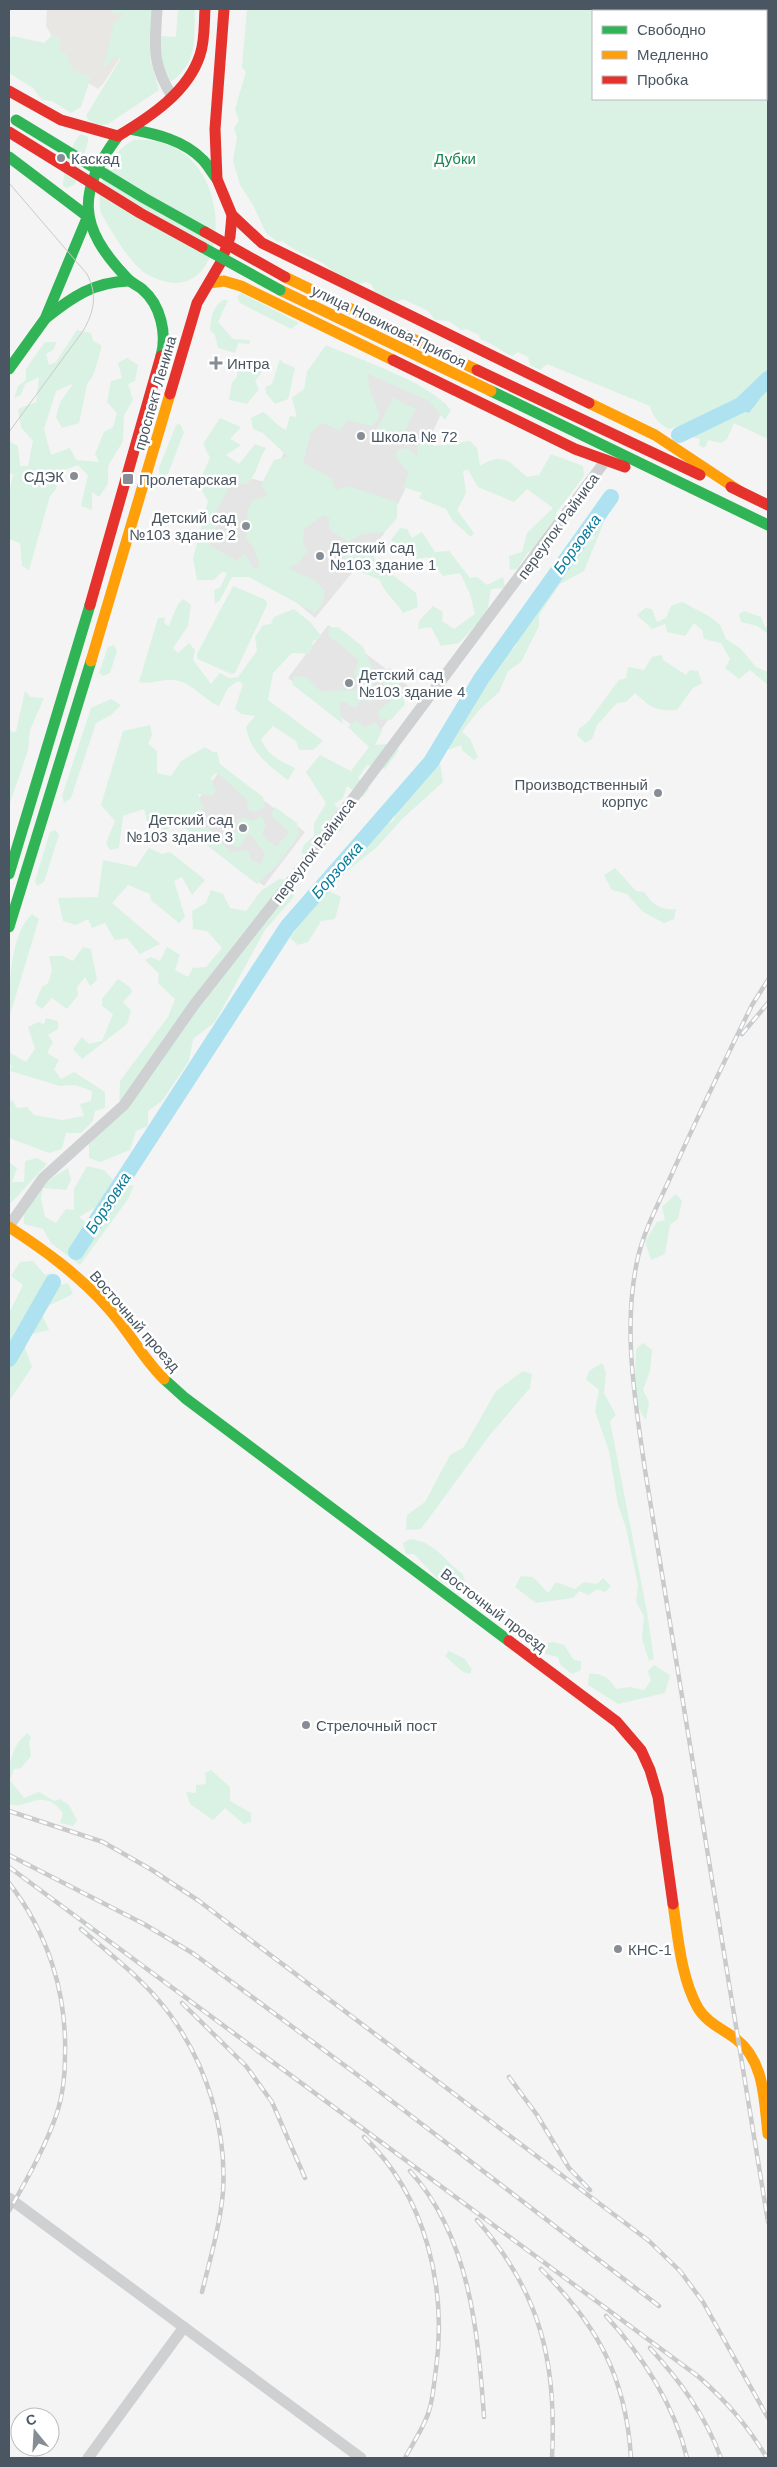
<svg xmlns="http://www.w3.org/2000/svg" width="777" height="2467" font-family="Helvetica,sans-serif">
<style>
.commercial{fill:#e8e7e3}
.education{fill:#e6e5e6}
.green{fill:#d9f2e3;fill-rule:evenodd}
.water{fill:#aee2f0}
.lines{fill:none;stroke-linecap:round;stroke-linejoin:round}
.river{stroke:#aee2f0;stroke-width:16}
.street{stroke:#ced0d2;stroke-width:11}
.fast{stroke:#30b455;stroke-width:11}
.slow{stroke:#ff9f0a;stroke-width:11}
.jam{stroke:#e5322d;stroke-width:11}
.tram{stroke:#c9cacc;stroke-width:1}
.rail-casing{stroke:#c9cacc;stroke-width:4.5}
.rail{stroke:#fff;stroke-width:2.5;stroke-dasharray:8;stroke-linecap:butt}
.fast-bridge{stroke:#30b455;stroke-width:11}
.jam-bridge{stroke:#e5322d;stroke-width:11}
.poi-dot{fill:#868d94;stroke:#fff;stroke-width:2}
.labels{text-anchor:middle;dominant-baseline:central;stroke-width:5;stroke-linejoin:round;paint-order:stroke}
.poi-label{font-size:15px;fill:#4a5661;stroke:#fff;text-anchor:start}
.park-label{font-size:15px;fill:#17864f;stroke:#fff}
.street-label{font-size:15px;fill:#4a5661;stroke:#fff}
.water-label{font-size:16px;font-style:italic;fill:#0c7c9b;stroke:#fff}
</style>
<rect width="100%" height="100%" fill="#f4f4f4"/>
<path class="commercial" d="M47 9H144L143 23 103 84 98 89 73 73 46 26Z"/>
<g class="education">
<path d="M334 350 446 404 383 535 315 618 265 576 196 555 222 471 269 483Z"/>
<path d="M328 625 411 688 373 741 288 678Z"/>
<path d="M222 768 305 832 264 886 180 823Z"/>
</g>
<g class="green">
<path d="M111 9H154L150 58 159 90 108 124C98 126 91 124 86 116L121 58 114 57 103 69 114 23 126 12 115 15Z"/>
<path d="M178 9H195C194 24 196 45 190 59 187 66 181 73 176 78 160 93 160 43 159 36L176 37Z"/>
<path d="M247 9H768V439L734 423 727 439 721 443 708 440 706 446 703 448 699 445 700 439 682 435 680 426 669 429C659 424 653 417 650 406L547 364 540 370 530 365 528 357 518 352 512 356C503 352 491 343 480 339L479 335 466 329 461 330 449 321 435 320 428 311 403 299 396 302 375 292 371 284 366 282 358 284 343 280 323 263 297 251 282 241 278 242 266 233 253 205 240 185 233 161 237 138 234 128 239 121 235 109 246 72 242 67ZM593 11H766V99H593Z"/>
<path d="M52 35 60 38V51L67 54 73 70 91 77 81 107 71 113 52 101 42 100 33 88 9 73V38L13 36 44 43Z"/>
<path d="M81 134 88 137V142L75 184 67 188 63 186C63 174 72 140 81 134Z"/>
<path d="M134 140C239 133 236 302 164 281 156 279 146 275 140 269 124 254 112 232 101 213 95 186 109 152 134 140Z"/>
<path d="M241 293 299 323 291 329 240 303 237 297Z"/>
<path d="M223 300H228L218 322 233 339 250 340 249 344 238 343 235 353 218 348 215 335 210 330C211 317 212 308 223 300Z"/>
<path d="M77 330 91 333 93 341 102 346 93 376 87 384 79 423 62 428 56 417 60 402 74 383 56 391 44 429 51 455 70 448 76 460 99 462 95 454 104 432 113 427 117 413 107 402 111 381 122 378 118 363 127 358 138 365 135 381 128 384 133 400 124 415 123 441 108 466V484L99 497 92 492V510L81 506 88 475 78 465 59 472 56 489 50 496 29 570 22 566 20 543 9 539V494L13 474H9V441L18 446 20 466H28L33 441 21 427 18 409 36 402 39 377 25 384 21 395 14 398 18 386 26 380V369L45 342H56L54 349 46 354 49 365 56 362Z"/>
<path d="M326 345C360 360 429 382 451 410L445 420 429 401 368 374 369 387 380 416 372 426 347 420 340 430 322 423 311 432 303 463 332 478 335 490 348 486 397 502V518L385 532 362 534 348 542 328 528 330 519 323 515 304 529 303 544 307 551 298 564 290 566 291 570 316 581 325 591 323 602 315 613 249 577H232L220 600 215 604 214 590 220 588 227 573 222 572 214 580H197L193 558 208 501 198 484 210 458 203 444 220 418 241 427 230 439 241 445 226 455 239 464 255 444 266 448C257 462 258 473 247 484L232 482 211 521 216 526 209 545 237 561 245 554 254 569 260 567 254 548 246 539 248 509 253 500 268 496 261 485 274 460 288 457 263 433 253 429 251 418 263 412C271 417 278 427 286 430L290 416 297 417 292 398 304 389 307 372Z"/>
<path d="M280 359 283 363 295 368 288 399 275 404 266 393 265 387 272 384Z"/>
<path d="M243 360 255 365 262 372 255 381 259 389 247 404 229 400 232 382 237 377V367Z"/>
<path d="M393 398 416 409 400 440 377 429Z"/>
<path d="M180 424 184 432 168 474 160 477 159 468 176 425Z"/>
<path d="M423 438 434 446 470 441 477 448 480 466C503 452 509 461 527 477L539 475 551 454 583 466 584 476 556 513 561 527 546 546 528 552 517 569 510 570 509 556 522 552 527 533 553 508 527 489 514 502 478 487 468 470 463 471 466 493 457 510 474 533 471 537 453 521 446 509 419 498 422 493 403 487 409 473 396 458 397 450 407 448 418 456 417 443Z"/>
<path d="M604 497 611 505 584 571 560 584 539 615V626L521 662 508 671 499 692 479 710 462 732 470 739 478 757 474 760 462 750 461 745 449 750 446 744 493 670 502 664 506 652 514 649 527 620 542 598 543 589 554 572 569 569 587 543 594 539 596 510Z"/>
<path d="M400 528 407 529 412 538 422 532 435 552 449 551 470 578 477 577 487 585 503 577 505 588 491 589 487 613 459 643 441 646 431 627 418 629 419 621 433 606 443 612 442 621 454 629 475 614 470 594 460 573 443 576 428 557 417 559 391 540Z"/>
<path d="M371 549 376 562 416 593 418 607 403 613C396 600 384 594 380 580L359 571 340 572V562L350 550Z"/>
<path d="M233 586 266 600 267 605 235 673 231 674 198 659 197 654Z"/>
<path d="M183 599 191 605 188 626 173 648 178 653 189 643 195 650 193 660 211 684 220 673 229 678 238 677 257 651 255 637 263 625 271 624 274 617 294 609 311 623 322 637 313 641 310 654 292 653 273 673 268 700 323 741 313 750H299L296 741 273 726 261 739C267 755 280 761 295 768L288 780C269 766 250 752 246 727L255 716 241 714 235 709 243 684 238 681 228 688 219 706C204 700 193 683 175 680 163 678 150 685 139 682L158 618H165L164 623 169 626 178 604Z"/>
<path d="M682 602 709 616 720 625 726 639 741 649 756 667 768 672V685L750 670 739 679 725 668 730 659 721 643 704 639 702 630 694 623 685 636 667 632 665 624 652 629 637 615 645 608 652 609 657 622 666 618 671 606Z"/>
<path d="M744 611 761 617 765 627H768V634L757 626 741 622 739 614Z"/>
<path d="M338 627 363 647 374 672 390 668 402 677 399 683 405 704 391 720 380 719 378 711 390 701 380 678 372 680 375 689 372 702 361 700 355 708 343 701 339 705 343 724 292 684 294 676 306 677 321 691 359 690 354 672 359 660 329 636 328 628Z"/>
<path d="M114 645 117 651 110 673 103 676 99 673 108 647Z"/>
<path d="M662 655 663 660 686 675 690 670 698 671 702 683 692 689 677 710C654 711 652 708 635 693L626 702 617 703 597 725 592 739 585 743 577 735 579 729 588 722 619 680 626 678 628 667 644 670 652 657Z"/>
<path d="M25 691 31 697 44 698 30 730 28 750 9 806V728L12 732H16Z"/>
<path d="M111 699 121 705 111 715 96 723 71 798 64 803 62 796 91 708Z"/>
<path d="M356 720 365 727 375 722 382 731 375 745 386 744 399 750 385 769 367 765 358 778 369 789 363 797 347 786 343 798 334 804 347 819 340 831 332 833 315 857 301 853 304 845 314 836V824L326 803 306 772 320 755 351 771 369 747 348 727Z"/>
<path d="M150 725 152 735 148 744 157 751V773L171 776 181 761 205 747 213 752H217L220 764 263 797 265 807 254 812 247 809 248 800C236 792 229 780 216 773L211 778 216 791 213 796 198 794 203 808 201 812 193 814 191 819 211 830 230 852 248 850 251 860 261 864 265 853 249 833 239 847 234 846 230 839 238 828V819L245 818 252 821 261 816 266 824 262 835 276 847 289 832 271 815 275 807 297 823 299 835 277 865 257 884 177 822 164 832 148 825 144 809 123 816 119 848 110 850 106 843 115 821 101 805 123 731Z"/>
<path d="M440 762 443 782 403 818 377 847 325 889 341 897 335 919 321 921 308 942 298 945 290 938 313 903 316 883 333 870 348 865 353 848 373 837 378 828 393 821 401 803 424 779 428 768Z"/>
<path d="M55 830 59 835 44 882 37 886 35 881 50 832Z"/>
<path d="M149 848 162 854 170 852 205 880 192 895 182 877 174 881 185 917 179 923 151 900 150 894 128 885 112 903 160 944 140 954 127 938 115 940 105 923 92 928 88 919 76 925 63 921 58 898 98 897 103 860 136 867Z"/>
<path d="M615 868 636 891 644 892C652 904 661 911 676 909L674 919 664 923 643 912 627 894 612 890 604 875Z"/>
<path d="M279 879 297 881 293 898 265 930 215 1022 193 1039 189 1061 162 1101 148 1111V1126L136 1131 130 1150 100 1162 89 1158V1144L119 1115 120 1081 168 1017 175 999 158 983 159 974 145 960 151 957 160 961 167 947 180 955 175 970 188 977 193 968 206 967 222 948 207 931 193 929 192 911 206 903 211 890 223 894 230 908 246 911 261 891Z"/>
<path d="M32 914 39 919 9 1018C9 989 9 936 32 914Z"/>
<path d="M83 947 91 949 97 980 90 986 85 977 77 987 78 995 67 1009 52 998 42 1009 35 1003 42 987 48 983 52 971 49 956H63L73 961Z"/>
<path d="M118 979 130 987 132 992 123 1002 131 1011 127 1024 82 1059 73 1049 82 1037 89 1044 102 1041 113 1014 102 1006V999Z"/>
<path d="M46 1018 58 1021V1029L48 1035 53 1042 47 1053 59 1060 54 1069 61 1079 74 1072 105 1092V1108L95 1111 93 1121 81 1133H66L62 1149 49 1153 9 1138V1100L13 1101 17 1108 27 1107 34 1115 62 1120 84 1116 80 1104 91 1101 92 1091 75 1085 60 1086 10 1071 12 1065 9 1064V1052L26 1062 35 1049 28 1027 38 1022 44 1024Z"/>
<path d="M37 1158 47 1164 9 1205V1162L17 1168 12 1182H24L25 1161Z"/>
<path d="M87 1166 104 1170 115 1182 98 1206 79 1217 96 1231 129 1186 134 1185 128 1199 80 1265 51 1243 43 1229 24 1224C21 1199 48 1179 68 1168L71 1180 66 1190 43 1188 41 1198 45 1217 56 1223 66 1209 74 1210V1189Z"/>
<path d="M676 1194 682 1201 678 1219 670 1225 665 1254 651 1260 645 1242 657 1222 665 1220 662 1207Z"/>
<path d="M33 1261 45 1275 51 1273 60 1285 68 1283 73 1294 40 1310 49 1330 32 1334 24 1345 32 1367 9 1401V1313L23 1285 11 1276 20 1262Z"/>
<path d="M643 1343 652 1350 650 1371 643 1390 649 1402 646 1420C631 1402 636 1371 636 1349Z"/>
<path d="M602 1363 606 1372 604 1393 616 1415 610 1421 647 1612 654 1659 649 1661 642 1639 644 1616 636 1602 638 1585 626 1528 618 1505 609 1451 595 1411 599 1390 586 1379 589 1371Z"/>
<path d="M523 1371 532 1374 530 1388 489 1436 421 1529 406 1530 407 1515 425 1502 450 1455 464 1447 496 1391Z"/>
<path d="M410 1539C436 1542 444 1561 463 1574L465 1582 455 1588 440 1581 414 1554H406L403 1543Z"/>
<path d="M521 1576 533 1577 548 1593 556 1582 575 1589 584 1582 597 1584 603 1578 611 1586 605 1592 597 1589 589 1595 579 1591 573 1598 536 1603 515 1587Z"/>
<path d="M553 1642 564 1645 574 1660 581 1661V1670L572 1674 560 1664 558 1657 545 1654V1644Z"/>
<path d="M449 1651 465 1659 472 1670 470 1674 463 1672 445 1656Z"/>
<path d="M654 1665 670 1675 665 1693 618 1704 588 1685 589 1674C602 1672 610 1679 616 1689L630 1687 644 1690 651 1681 648 1671Z"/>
<path d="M28 1733 31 1738 29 1742 31 1756 21 1768 14 1769 10 1780 24 1798 39 1792 54 1801 60 1799 69 1805 77 1820 73 1826 60 1823 63 1813C42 1785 27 1811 9 1804 9 1778 5 1750 28 1733Z"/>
<path d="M211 1770 230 1787V1801L251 1813V1822L244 1824 225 1808 213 1820 190 1804 186 1792 196 1793V1785L206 1784 205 1773Z"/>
</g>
<path class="water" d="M768 369V388L749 413 738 409 735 405Z"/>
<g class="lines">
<g class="river">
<path d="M679 435 741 405 768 379"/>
<path d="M76 1252 287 927 431 762 481 679 611 497"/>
<path d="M9 1359 53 1282"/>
</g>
<g class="street">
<path d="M157 9C155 46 151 63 172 96"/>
<path d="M9 1226 43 1178 124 1105 194 1005 296 875 606 460"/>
<path d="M9 2198 361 2458"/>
<path d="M88 2458 184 2327"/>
</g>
<g class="fast">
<path d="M130 129C156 134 184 140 203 160 208 165 212 173 217 179"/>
<path d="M118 136C77 192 77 226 127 278 131 283 137 285 142 289 161 305 167 334 161 356"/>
<path d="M9 157 87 216"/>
<path d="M46 318C72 297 94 282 128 281"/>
<path d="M9 369 45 319 87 218"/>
<path d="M491 391 768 525"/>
<path d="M9 874 90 605"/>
<path d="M9 927 91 661"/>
<path d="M164 1379 185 1398 509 1641"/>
</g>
<g class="slow">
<path d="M285 277 477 370"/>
<path d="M209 283 224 281 241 286 393 360"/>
<path d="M280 290 491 391"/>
<path d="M589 403 655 435 741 492"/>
<path d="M91 661 170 394"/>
<path d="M9 1227C46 1251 80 1276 109 1309 129 1331 143 1359 164 1379"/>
<path d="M673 1904C678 1937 681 1978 698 2008 707 2023 723 2029 736 2039 765 2061 764 2101 768 2134"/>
</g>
<g class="jam">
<path d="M9 91 61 120 118 136C150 117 188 92 200 55 205 41 204 24 205 9"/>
<path d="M232 215 262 243 589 403"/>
<path d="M393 360 575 449 625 467"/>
<path d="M477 370 700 475"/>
<path d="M170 394 197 303 221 262 230 237 232 215 217 179 215 129 224 9"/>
<path d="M731 487 768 505"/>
<path d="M90 605 161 356"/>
<path d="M509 1641 617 1722 641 1750 650 1770 658 1797 673 1904"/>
</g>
<path class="tram" d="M9 183 87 274C98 295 94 312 83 331L9 432"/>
<defs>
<g id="rail">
<path d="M768 980 752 1005C725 1060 699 1114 674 1169 662 1197 645 1227 638 1257 622 1327 635 1400 645 1470L768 2222"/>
<path d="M742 1034 768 1003"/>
<path d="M9 1811 103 1842 152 1870 199 1901 649 2241 680 2271 703 2302 768 2418"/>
<path d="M9 1855 144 1924 194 1954 367 2082 659 2306"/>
<path d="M9 1867 699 2377C728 2403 747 2425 767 2458"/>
<path d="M9 1883C48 1933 67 1993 65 2056 65 2075 63 2095 57 2113 45 2148 27 2179 9 2211"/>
<path d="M81 1929C112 1956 147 1982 171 2016 207 2066 227 2130 223 2192 220 2226 210 2259 202 2292"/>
<path d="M182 2003 246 2066 272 2102 305 2178"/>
<path d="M509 2077 537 2115 569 2168 590 2190"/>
<path d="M364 2137C426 2196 447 2287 436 2369 434 2383 433 2398 429 2411 424 2427 413 2443 405 2458"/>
<path d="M410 2171C470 2237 478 2332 484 2417"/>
<path d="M477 2220C541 2293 557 2363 552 2458"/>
<path d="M541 2269C598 2326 626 2377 631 2458"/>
<path d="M606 2316C642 2355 675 2406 687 2458"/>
<path d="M650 2348C681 2382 705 2415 721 2458"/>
</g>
</defs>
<use href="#rail" class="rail-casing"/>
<use href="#rail" class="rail"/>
<g class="fast-bridge">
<path d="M16 120 144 198 205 232"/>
<path d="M202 247 280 290"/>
</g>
<g class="jam-bridge">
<path d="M9 132 140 213 202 247"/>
<path d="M205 232 285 277"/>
</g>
</g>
<g class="poi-dot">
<circle cx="61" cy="158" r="5"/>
<path d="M213.5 355.5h5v5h5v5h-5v5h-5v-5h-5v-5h5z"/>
<circle cx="361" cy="436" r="5"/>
<circle cx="74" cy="476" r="5"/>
<rect x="122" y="473" width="12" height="12" rx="2.5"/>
<circle cx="246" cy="526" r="5"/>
<circle cx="320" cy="556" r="5"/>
<circle cx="349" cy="683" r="5"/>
<circle cx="658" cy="793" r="5"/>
<circle cx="243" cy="828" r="5"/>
<circle cx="306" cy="1725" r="5"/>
<circle cx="618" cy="1949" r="5"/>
</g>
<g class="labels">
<g class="poi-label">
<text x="71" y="158">Каскад</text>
<text x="227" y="363">Интра</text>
<text x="371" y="436">Школа № 72</text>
<text x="64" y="476" text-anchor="end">СДЭК</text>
<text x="139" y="479">Пролетарская</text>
<text x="236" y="517" text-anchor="end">Детский сад<tspan x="236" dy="17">№103 здание 2</tspan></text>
<text x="330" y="547">Детский сад<tspan x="330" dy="17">№103 здание 1</tspan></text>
<text x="359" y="674">Детский сад<tspan x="359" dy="17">№103 здание 4</tspan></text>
<text x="648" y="784" text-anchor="end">Производственный<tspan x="648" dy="17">корпус</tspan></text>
<text x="233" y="819" text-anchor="end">Детский сад<tspan x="233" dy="17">№103 здание 3</tspan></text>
<text x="316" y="1725">Стрелочный пост</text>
<text x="628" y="1949">КНС-1</text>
</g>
<g class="park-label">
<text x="455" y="158">Дубки</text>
</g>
<g class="street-label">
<text transform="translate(389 326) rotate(26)">улица Новикова-Прибоя</text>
<text transform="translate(155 393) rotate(-74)">проспект Ленина</text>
<text transform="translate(558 526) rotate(-54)">переулок Райниса</text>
<text transform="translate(314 850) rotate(-53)">переулок Райниса</text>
<text transform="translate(135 1321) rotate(49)">Восточный проезд</text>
<text transform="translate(494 1610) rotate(37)">Восточный проезд</text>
</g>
<g class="water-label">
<text transform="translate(577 544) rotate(-54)">Борзовка</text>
<text transform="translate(337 870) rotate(-49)">Борзовка</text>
<text transform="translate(108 1203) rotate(-57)">Борзовка</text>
</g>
</g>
<rect width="777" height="2467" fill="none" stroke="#4a5661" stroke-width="20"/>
<rect x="592" y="10" width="175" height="90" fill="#ffffff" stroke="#b7bbc0"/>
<rect x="602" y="26" width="25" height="8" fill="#30b455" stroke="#b7bbc0"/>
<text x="637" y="35" font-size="15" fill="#4a5661">Свободно</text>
<rect x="602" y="51" width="25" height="8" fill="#ff9f0a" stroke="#b7bbc0"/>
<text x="637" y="60" font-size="15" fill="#4a5661">Медленно</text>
<rect x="602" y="76" width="25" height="8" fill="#e5322d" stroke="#b7bbc0"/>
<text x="637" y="85" font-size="15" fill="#4a5661">Пробка</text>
<g transform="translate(35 2432) rotate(342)"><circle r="24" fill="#ffffff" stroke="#b7bbc0"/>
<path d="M0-4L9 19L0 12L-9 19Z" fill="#868d94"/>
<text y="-8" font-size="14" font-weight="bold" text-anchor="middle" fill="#4a5661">С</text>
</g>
</svg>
